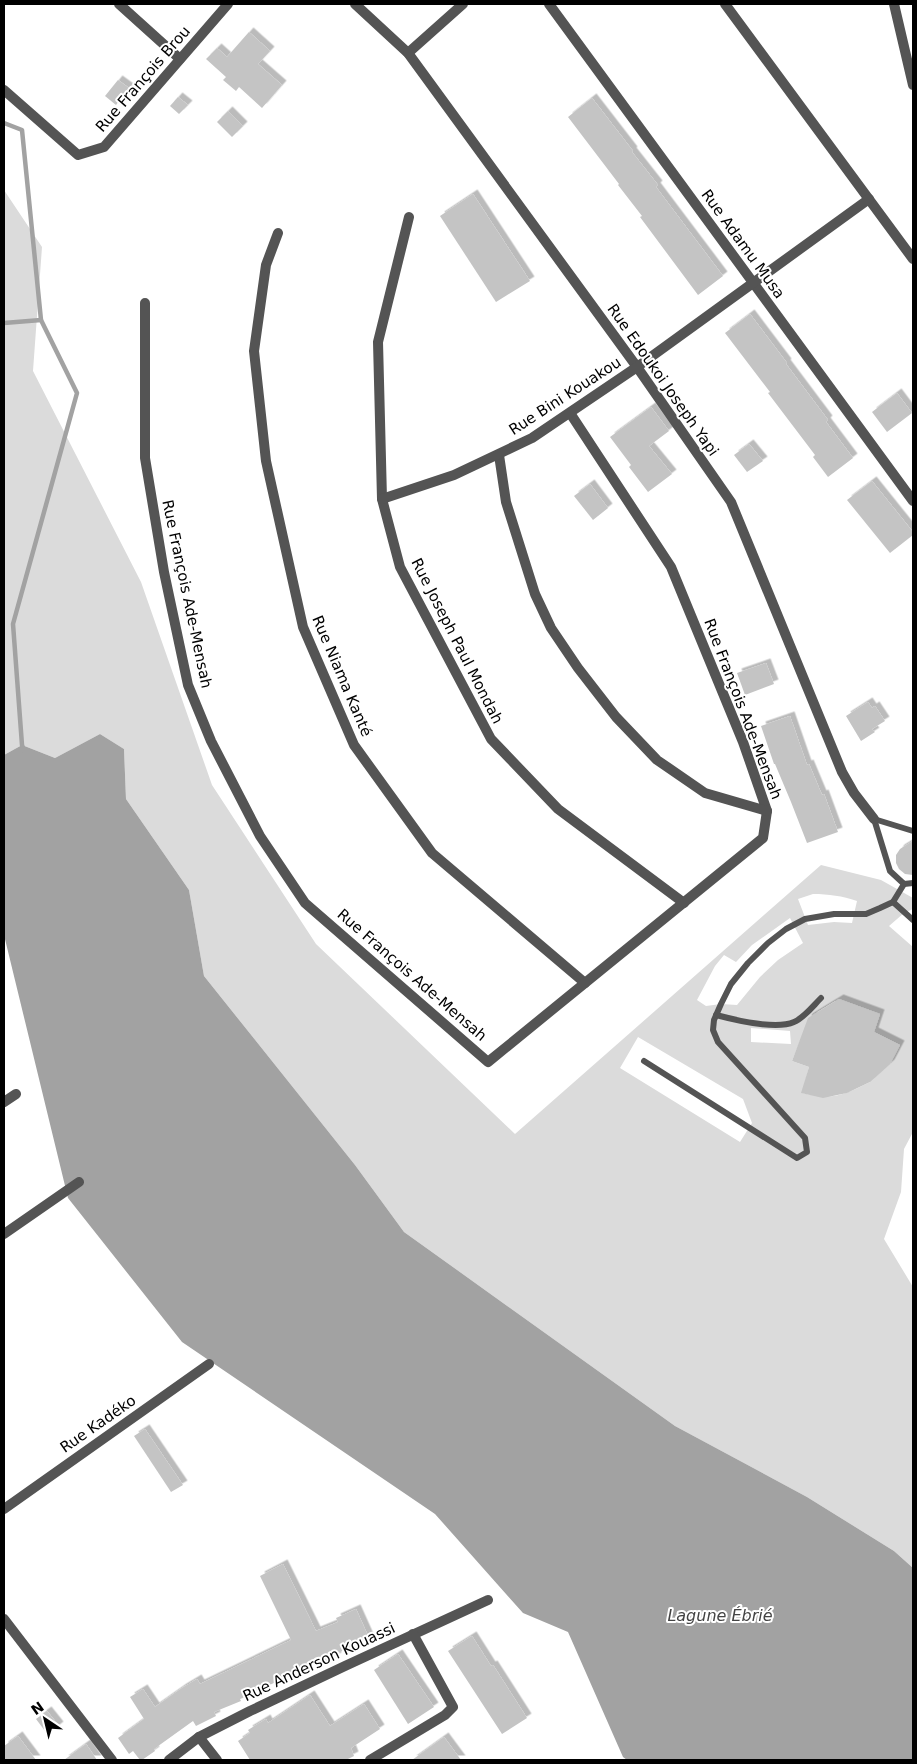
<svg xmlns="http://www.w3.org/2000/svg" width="917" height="1764" font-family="'DejaVu Sans',sans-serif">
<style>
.green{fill:#dbdbdb;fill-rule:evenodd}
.water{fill:#a2a2a2}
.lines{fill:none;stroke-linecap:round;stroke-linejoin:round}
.stream{stroke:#a2a2a2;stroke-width:4.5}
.building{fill:#c4c4c4;filter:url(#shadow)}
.service{stroke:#545454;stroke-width:6}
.minor{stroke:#545454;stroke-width:10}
.labels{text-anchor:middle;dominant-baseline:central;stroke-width:4;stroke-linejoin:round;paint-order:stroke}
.street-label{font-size:15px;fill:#000;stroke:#fff}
.water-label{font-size:16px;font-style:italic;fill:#434343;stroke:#fff}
</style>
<defs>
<filter id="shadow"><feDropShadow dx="4.5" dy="-4.5" stdDeviation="0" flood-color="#0004"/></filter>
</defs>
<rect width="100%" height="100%" fill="#fff"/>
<path class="green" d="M4 190 42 247 33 371 141 582 212 785 316 944 515 1134 821 865 881 880 913 898V909L904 913 889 926 913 947V1132L904 1149 901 1192 884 1239 913 1287V1568L894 1551 807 1497 675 1426 404 1232 355 1165 204 976 189 890 126 799 124 749 100 734 55 758 22 745 4 755ZM813 894C829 894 842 896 857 901L852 923 834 922 808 925 798 899ZM790 918 803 943 778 960 760 977 737 1005 721 1004 706 1006 697 1000 715 966 724 955 736 962 752 945ZM835 1001 874 1032 870 1082C842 1096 833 1100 802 1093L809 1067 792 1061 809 1018 821 1021 817 1012ZM751 1028 790 1031 791 1044 751 1042ZM638 1037 743 1099 752 1123 740 1142 620 1068Z"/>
<path class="water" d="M100 734 124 749 126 799 189 890 204 976 355 1165 404 1232 675 1426 807 1497 894 1551 913 1568V1760H627L623 1757 568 1632 523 1613 435 1514 182 1342 68 1198 4 935V755L22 745 55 758Z"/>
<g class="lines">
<g class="stream">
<path d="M4 123 22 130 41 320 77 393 13 624 22 745 24 751"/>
<path d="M4 323 41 320"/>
</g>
</g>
<g class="building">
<path d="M249 32 270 51 258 64 282 85 262 108 239 87 236 91 223 80 226 77 206 59 217 48 227 57Z"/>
<path d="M118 80 129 88 116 105 105 96Z"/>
<path d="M178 97 188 105 179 114 170 106Z"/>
<path d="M592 98 633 151 632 152 658 185 656 187 723 276 698 295 640 217 642 216 618 185 619 184 568 117Z"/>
<path d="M228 111 243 126 232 137 217 122Z"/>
<path d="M473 194 530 281 496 302 440 216Z"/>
<path d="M750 314 787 363 786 364 828 420 826 422 853 458 828 477 813 457 815 455 768 393 770 392 725 333Z"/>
<path d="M897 393 912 413 887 432 872 412Z"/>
<path d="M651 407 669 431 649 446 672 474 648 492 629 467 631 465 610 437Z"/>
<path d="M749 444 763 461 747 472 734 455Z"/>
<path d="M872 481 913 532V535L890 553 847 500Z"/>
<path d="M590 484 608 508 593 520 574 496Z"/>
<path d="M766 663 774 684 745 695 737 673Z"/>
<path d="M868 702 872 708 875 706 885 721 872 729 875 732 861 741 846 716Z"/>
<path d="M790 716 807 765 809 764 822 795 824 794 838 832 807 843 791 802 775 764H774L761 726Z"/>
<path d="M913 841V875L905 874 899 869 896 863V855L900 849Z"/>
<path d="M839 999 880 1014 874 1032 900 1045 890 1064 870 1082 847 1093 823 1098 801 1093 809 1067 792 1061 808 1018Z"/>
<path d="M145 1429 183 1485 171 1492 134 1436Z"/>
<path d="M283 1564 316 1631 338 1622 336 1618 356 1609 369 1638 336 1654 337 1657 319 1665 318 1662 240 1699 241 1701 214 1712 216 1716 196 1726 193 1721 154 1749 155 1751 142 1760H140L133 1751 129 1754 118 1738 144 1719 130 1697 143 1689 155 1707 182 1688 197 1679 200 1684 291 1640 260 1576Z"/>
<path d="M472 1636 491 1666 493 1665 527 1718 502 1734 448 1651Z"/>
<path d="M398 1654 434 1707 408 1724 374 1670Z"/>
<path d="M310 1695 330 1726 364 1704 380 1729 351 1748 354 1756 346 1760H250L238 1741 250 1733 248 1730 266 1719 268 1723Z"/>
<path d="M47 1711 59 1726 48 1735 36 1719Z"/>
<path d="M18 1736 36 1760H4V1746Z"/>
<path d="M444 1737 461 1760H412Z"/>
<path d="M86 1744 97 1760H64Z"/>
</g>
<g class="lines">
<g class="service">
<path d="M874 819 890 871 904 884 913 883"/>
<path d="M874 819 913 831"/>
<path d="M893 902 913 920"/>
<path d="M716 1015C735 1020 776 1030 794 1022 804 1018 813 1006 821 998"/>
<path d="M644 1061 797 1158 807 1152 805 1138 718 1042 713 1030 714 1020 721 1004 731 984 748 963 768 943 786 929 805 919 834 914H866L880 908 893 902 904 884"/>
</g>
<g class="minor">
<path d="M119 4 180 59"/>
<path d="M355 4 408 53 637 367 731 502 842 772 854 793 874 819"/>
<path d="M549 4 913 501"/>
<path d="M725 4 913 259"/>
<path d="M894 4 913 85"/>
<path d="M408 53 463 4"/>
<path d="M4 90 78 155 104 147 228 4"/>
<path d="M409 217 378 342 382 499 400 567 491 739 558 809 684 903"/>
<path d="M278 233 266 265 254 351 266 461 303 627 354 745 432 853 585 983"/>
<path d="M145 303V458L164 572 188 685 211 741 260 836 305 903 488 1062 763 838 767 811 743 742 671 567 570 413"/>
<path d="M499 455 506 502 535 594 551 628 578 668 616 717 657 760 705 793 767 811"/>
<path d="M382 499 454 475 532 438 637 367 869 199"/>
<path d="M4 1102 16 1094"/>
<path d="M4 1234 79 1182"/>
<path d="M4 1509 209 1364"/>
<path d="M4 1619 112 1760"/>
<path d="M199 1737 217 1760"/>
<path d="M169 1760 199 1737 250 1711 345 1666 488 1600"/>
<path d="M370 1760 445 1715 453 1707 413 1634"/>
</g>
</g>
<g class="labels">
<g class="street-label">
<text transform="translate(143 79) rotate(-49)">Rue François Brou</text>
<text transform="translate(743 244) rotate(54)">Rue Adamu Musa</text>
<text transform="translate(663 380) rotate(55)">Rue Edoukoi Joseph Yapi</text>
<text transform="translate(565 396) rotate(-33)">Rue Bini Kouakou</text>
<text transform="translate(187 594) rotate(78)">Rue François Ade-Mensah</text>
<text transform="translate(457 641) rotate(63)">Rue Joseph Paul Mondah</text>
<text transform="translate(342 676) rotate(67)">Rue Niama Kanté</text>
<text transform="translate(743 709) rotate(69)">Rue François Ade-Mensah</text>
<text transform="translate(412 975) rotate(41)">Rue François Ade-Mensah</text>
<text transform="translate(98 1424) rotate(-35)">Rue Kadéko</text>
<text transform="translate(319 1662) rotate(-25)">Rue Anderson Kouassi</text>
</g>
<g class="water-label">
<text x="720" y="1615">Lagune Ébrié</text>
</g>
</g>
<rect width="917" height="1764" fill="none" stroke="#000000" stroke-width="10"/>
<g transform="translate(45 1719) rotate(325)" stroke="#ffffff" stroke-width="4" paint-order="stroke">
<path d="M0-4L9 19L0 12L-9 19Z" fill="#000000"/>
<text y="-8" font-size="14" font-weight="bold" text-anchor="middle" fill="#000000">N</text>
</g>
</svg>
